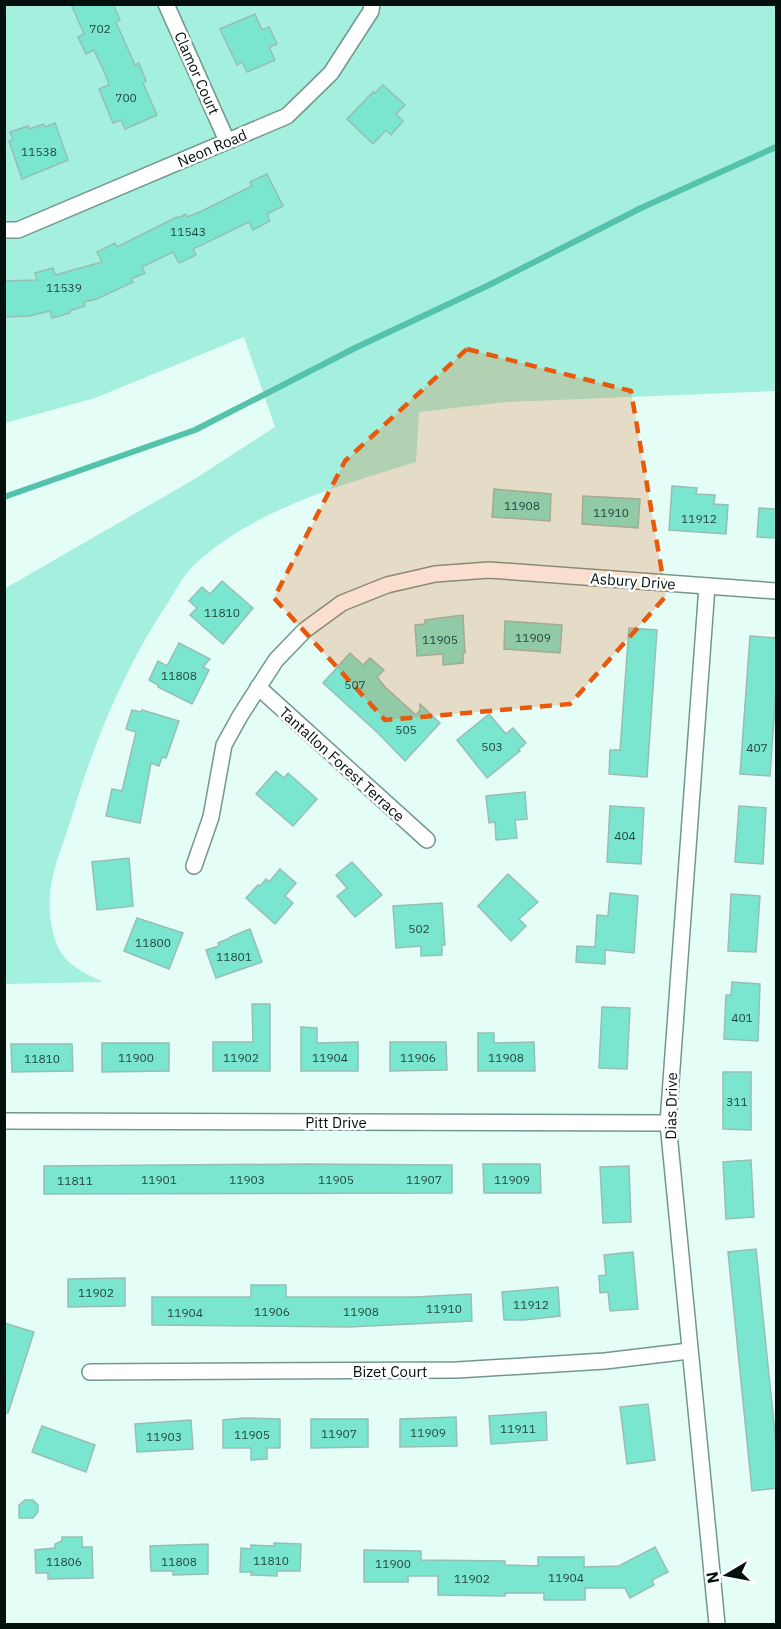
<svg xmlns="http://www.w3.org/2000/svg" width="781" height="1629" font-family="'IBM Plex Sans',sans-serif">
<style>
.green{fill:#a5efde}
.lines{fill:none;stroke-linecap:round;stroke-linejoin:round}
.stream{stroke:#55c2ac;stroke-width:6}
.building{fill:#7be6cf;stroke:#97beb5;stroke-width:1.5}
.street-casing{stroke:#72988e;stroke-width:18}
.street{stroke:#fff;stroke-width:15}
.marked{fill:#e8590c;fill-opacity:0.2;stroke:#e8590c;stroke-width:4.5;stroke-dasharray:12 8;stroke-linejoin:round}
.labels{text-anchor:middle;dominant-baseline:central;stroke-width:5;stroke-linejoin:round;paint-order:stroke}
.number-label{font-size:12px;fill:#21463e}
.street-label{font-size:15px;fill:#03100d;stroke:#fff}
</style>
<rect width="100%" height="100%" fill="#e5fdf7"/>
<path class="green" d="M5 5H776V391L506 402 419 412 416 462C339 486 253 509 192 567 183 576 176 590 169 601 124 668 94 742 71 819 65 839 56 860 52 880 48 900 49 928 58 947 67 966 85 973 103 982L5 984 4 589 193 480 275 427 244 337 95 398 5 423Z"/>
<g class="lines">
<path class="stream" d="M4 497 195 430 357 347 487 286 641 208 776 147"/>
</g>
<g class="building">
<path d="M71 4H113L120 20 116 22 135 65 139 63 146 81 143 83 157 115 125 129 121 120 113 123 99 89 109 85 107 78 94 50 86 54 78 37 84 34Z"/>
<path d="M255 14 262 30 269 27 277 44 269 47 275 60 247 72 242 62 237 65 220 29Z"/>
<path d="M383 85 405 105 396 114 403 121 391 135 386 130 373 144 347 119 373 92 375 93Z"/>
<path d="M55 123 68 160 22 179 9 141 13 140 10 132 28 126 29 129 44 124 45 127Z"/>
<path d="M267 174 283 206 267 214 270 221 253 230 249 222 193 249 196 255 179 263 173 252 142 267 145 273 131 279 133 282 97 299 84 302 85 306 69 311 70 313 52 318 50 311 29 316 4 317V281L37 280 35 273 53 268 55 275 102 262 97 252 115 243 117 247 177 217 178 218 186 214 187 217 202 211 252 186 250 182Z"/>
<path d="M672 486 697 488 696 494 715 495 714 504 728 505 726 534 669 530Z"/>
<path d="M494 489 551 494 550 521 492 517Z"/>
<path d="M583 496 640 499 638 528 582 524Z"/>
<path d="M759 508 777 509V538L757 537Z"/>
<path d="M222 581 253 608 223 644 190 615 197 608 189 601 202 587 210 594Z"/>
<path d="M463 615 465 653H463V663L443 665V654L417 656 415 625 425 624V620Z"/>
<path d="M505 621 562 625 560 653 504 649Z"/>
<path d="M629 628 657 630 647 777 609 774 610 750H620Z"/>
<path d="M750 636 777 638V675L770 776 740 774Z"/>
<path d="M179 643 210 659 203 667 209 670 192 704 158 687V685L149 680 158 661 167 666Z"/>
<path d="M350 653 363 665 370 658 384 670 377 677 385 687 416 715 420 710V704L440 723 405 761 378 733 323 683Z"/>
<path d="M132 710 141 712 142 710 179 721 166 758 162 757 159 766 151 763 140 823 106 816 112 789 122 791 136 732 126 729Z"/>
<path d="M489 714 506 734 513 728 526 743 518 750 520 751 487 778 457 740Z"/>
<path d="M276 771 284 778 288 773 317 799 293 826 256 794Z"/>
<path d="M525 792 527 819 515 820 517 838 496 840 495 822 489 823 486 796Z"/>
<path d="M610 806 644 808 641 864 607 862Z"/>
<path d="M739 806 766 808 763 864 735 862Z"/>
<path d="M129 858 133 906 97 910 92 862Z"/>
<path d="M352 862 382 895 355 917 337 896 347 888 336 875Z"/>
<path d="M280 869 296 883 285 896 293 903 275 924 246 898 258 885 260 886 266 879 269 882Z"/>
<path d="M508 874 538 902 519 919 526 926 511 941 478 906Z"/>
<path d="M610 893 638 896 634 953 605 950V964L576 962 577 946 595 947 597 915 608 916Z"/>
<path d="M731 894 760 896 756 952 728 951Z"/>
<path d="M442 903 445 945H442V955L421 956V946L396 948 393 906Z"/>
<path d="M137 918 183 933 169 969 124 951Z"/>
<path d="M250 929 262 962 216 978 206 950 219 946 218 943 230 938V937Z"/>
<path d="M732 982 760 984 758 1041 724 1039 726 995H731Z"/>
<path d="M252 1004H270V1071H213V1042H253Z"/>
<path d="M602 1007 630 1008 627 1069 599 1068Z"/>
<path d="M301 1027 317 1028V1043L358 1042V1071H301Z"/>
<path d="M478 1033H494V1043L534 1042 535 1071H478Z"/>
<path d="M390 1042H446L447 1070 390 1071Z"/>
<path d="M102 1043H169V1071L102 1072Z"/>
<path d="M11 1044H72L73 1071 12 1072Z"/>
<path d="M723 1072H751V1130L723 1129Z"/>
<path d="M751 1160 754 1217 726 1219 723 1162Z"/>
<path d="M303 1164 452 1165V1193L44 1194V1166Z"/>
<path d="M483 1164H540L541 1193H484Z"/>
<path d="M629 1166 631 1222 603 1223 600 1167Z"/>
<path d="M756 1249 777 1453V1488L752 1491 728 1252Z"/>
<path d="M633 1252 638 1309 610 1311 608 1292 600 1293 599 1276 606 1275 604 1255Z"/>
<path d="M125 1278V1306L68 1307V1279Z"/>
<path d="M251 1285H286V1297H415L471 1294 472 1321 349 1327 152 1325V1297H251Z"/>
<path d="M558 1287 560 1316 524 1320H504L502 1292Z"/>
<path d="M4 1323 34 1332 8 1413H4Z"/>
<path d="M648 1404 655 1460 627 1464 620 1407Z"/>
<path d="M546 1412 547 1440 491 1444 489 1416Z"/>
<path d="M456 1417 457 1446 400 1447V1419Z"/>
<path d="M244 1418 280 1419V1448H267V1459L251 1460V1448H223V1420Z"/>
<path d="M311 1419H368V1447L311 1448Z"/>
<path d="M191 1420 193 1449 137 1452 135 1424Z"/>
<path d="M42 1426 95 1445 86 1472 32 1452Z"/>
<path d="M25 1500H33L38 1505V1512L33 1518H19V1505Z"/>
<path d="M62 1537H82V1547H92L93 1578 48 1579V1573H36L35 1550 55 1548V1544L62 1541Z"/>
<path d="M274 1543 301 1544 300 1571H277V1576L251 1575 252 1572H240L241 1548 251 1549V1545L274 1546Z"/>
<path d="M208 1544V1574L173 1575V1571H151L150 1546Z"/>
<path d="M655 1547 668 1572 652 1580 654 1585 630 1598 625 1588H585V1600H544V1593H505V1596L438 1595V1576H408V1582H364V1550L421 1551V1560L505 1561V1565L538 1566V1557H584V1567L619 1566Z"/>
</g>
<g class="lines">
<defs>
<g id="street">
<path d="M166 4 227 141"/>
<path d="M4 230H18L287 116 331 73 371 11 372 4"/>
<path d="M707 586 668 1123 717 1624"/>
<path d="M258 687 427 840"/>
<path d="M194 866 211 817 224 745 240 716 276 660 305 630 342 603 387 585 435 574 489 570 776 591"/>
<path d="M4 1121 668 1123"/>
<path d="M90 1372 457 1370 605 1361 689 1351"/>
</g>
</defs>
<use href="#street" class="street-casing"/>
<use href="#street" class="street"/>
</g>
<path class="marked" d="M467 349 631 391 666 596 570 704 385 720 274 598 345 461Z"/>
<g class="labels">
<g class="number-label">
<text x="100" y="28">702</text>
<text x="126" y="97">700</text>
<text x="39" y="151">11538</text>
<text x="188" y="231">11543</text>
<text x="64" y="287">11539</text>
<text x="522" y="505">11908</text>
<text x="611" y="512">11910</text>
<text x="699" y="518">11912</text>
<text x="222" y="612">11810</text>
<text x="533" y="637">11909</text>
<text x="440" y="639">11905</text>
<text x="179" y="675">11808</text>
<text x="355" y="684">507</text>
<text x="406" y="729">505</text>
<text x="492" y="746">503</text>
<text x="757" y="747">407</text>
<text x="625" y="835">404</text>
<text x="419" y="928">502</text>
<text x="153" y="942">11800</text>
<text x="234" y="956">11801</text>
<text x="742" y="1017">401</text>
<text x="136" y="1057">11900</text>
<text x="241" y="1057">11902</text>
<text x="330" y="1057">11904</text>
<text x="418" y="1057">11906</text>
<text x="506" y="1057">11908</text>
<text x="42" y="1058">11810</text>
<text x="737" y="1101">311</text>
<text x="159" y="1179">11901</text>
<text x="247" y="1179">11903</text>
<text x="336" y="1179">11905</text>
<text x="424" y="1179">11907</text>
<text x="512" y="1179">11909</text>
<text x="75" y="1180">11811</text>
<text x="96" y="1292">11902</text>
<text x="531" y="1304">11912</text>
<text x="444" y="1308">11910</text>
<text x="272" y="1311">11906</text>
<text x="361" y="1311">11908</text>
<text x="185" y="1312">11904</text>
<text x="518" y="1428">11911</text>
<text x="428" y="1432">11909</text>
<text x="339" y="1433">11907</text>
<text x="252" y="1434">11905</text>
<text x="164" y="1436">11903</text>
<text x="271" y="1560">11810</text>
<text x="64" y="1561">11806</text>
<text x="179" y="1561">11808</text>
<text x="393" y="1563">11900</text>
<text x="566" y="1577">11904</text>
<text x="472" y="1578">11902</text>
</g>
<g class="street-label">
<text transform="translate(197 73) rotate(66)">Clamor Court</text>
<text transform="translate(212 148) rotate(-23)">Neon Road</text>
<text transform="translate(633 581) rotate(4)">Asbury Drive</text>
<text transform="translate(342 764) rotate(42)">Tantallon Forest Terrace</text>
<text transform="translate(671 1106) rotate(-89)">Dias Drive</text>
<text x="336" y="1122">Pitt Drive</text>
<text x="390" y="1371">Bizet Court</text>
</g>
</g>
<rect width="781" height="1629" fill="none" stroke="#03100d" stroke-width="12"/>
<g transform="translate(727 1575) rotate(260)" stroke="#ffffff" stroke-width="4.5" paint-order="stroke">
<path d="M0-4.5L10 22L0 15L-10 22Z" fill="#03100d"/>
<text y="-9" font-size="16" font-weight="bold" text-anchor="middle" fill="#03100d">N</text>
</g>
</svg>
